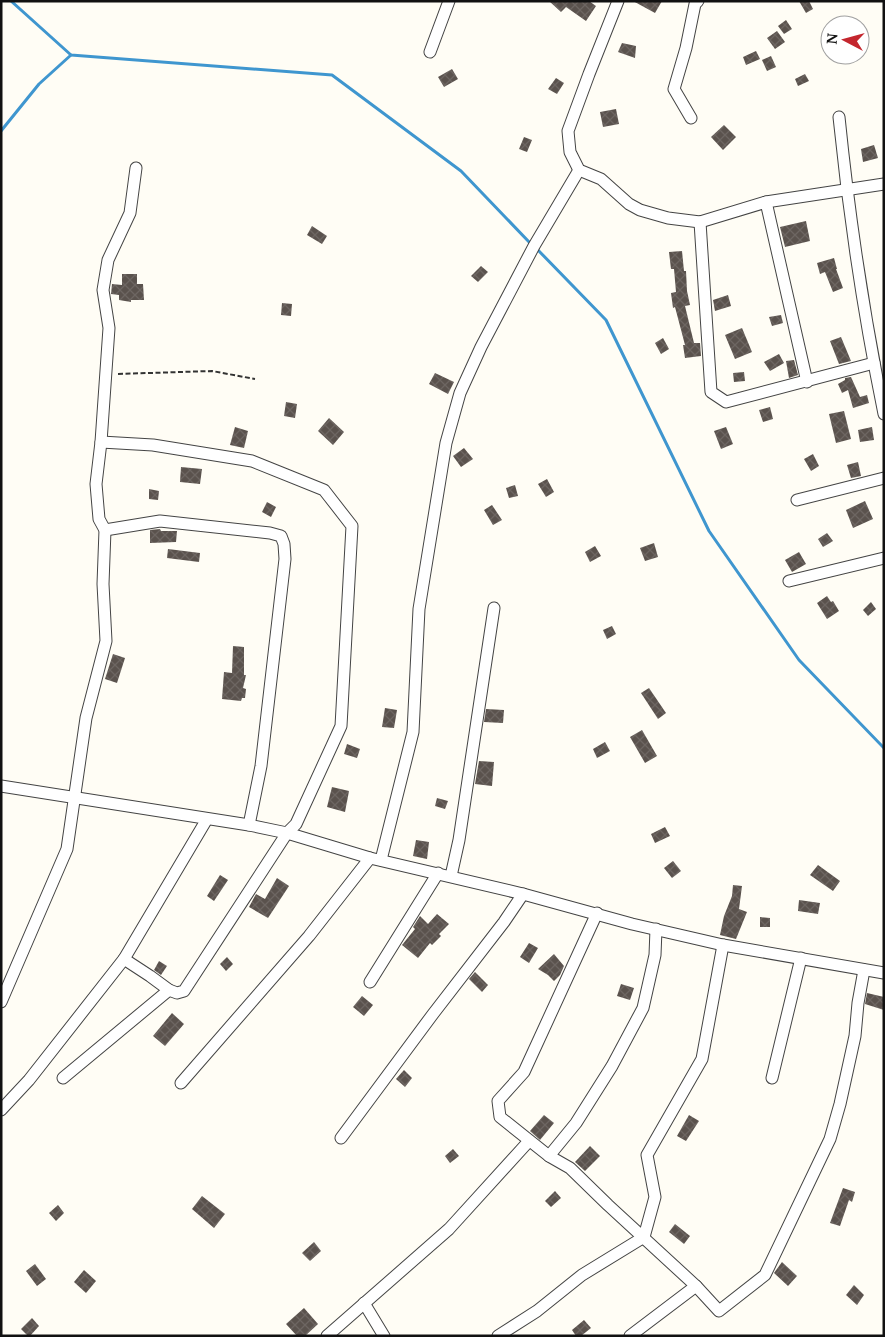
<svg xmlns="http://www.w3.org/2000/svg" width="885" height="1337" font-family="'Noto Serif',serif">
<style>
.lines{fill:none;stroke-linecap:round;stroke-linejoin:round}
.stream{stroke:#3f96cf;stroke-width:3}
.building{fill:url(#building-cross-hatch)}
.minor-casing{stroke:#444;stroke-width:13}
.path{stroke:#333;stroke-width:2;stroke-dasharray:5 2.5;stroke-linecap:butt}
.minor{stroke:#fff;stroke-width:11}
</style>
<defs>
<pattern id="building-cross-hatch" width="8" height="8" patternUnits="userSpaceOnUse" patternTransform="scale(1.25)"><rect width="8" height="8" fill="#5a524d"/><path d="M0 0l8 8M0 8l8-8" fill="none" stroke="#6d6662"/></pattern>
</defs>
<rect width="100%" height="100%" fill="#fffdf5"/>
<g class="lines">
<g class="stream">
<path d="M11 1 71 55 332 75 461 171 531 244"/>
<path d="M1 131 39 84 71 55"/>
<path d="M536 248 606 320 709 531 799 660 884 748"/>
</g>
</g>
<g class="building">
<path d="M549 1H589L596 6 586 21 566 7 561 12Z"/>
<path d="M633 1H662L655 13Z"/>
<path d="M799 1H809L813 9 806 13Z"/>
<path d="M786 20 792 29 784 34 778 26Z"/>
<path d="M777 31 785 42 775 49 767 38Z"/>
<path d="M622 43 636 46 635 58 618 52Z"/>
<path d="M756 51 760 59 746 65 743 57Z"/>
<path d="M771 56 776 67 767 71 762 60Z"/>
<path d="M452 69 458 79 444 87 438 77Z"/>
<path d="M805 74 809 81 798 86 795 79Z"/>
<path d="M556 78 564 83 557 94 548 89Z"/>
<path d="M616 109 619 124 603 127 600 112Z"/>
<path d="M724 125 736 137 723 150 711 137Z"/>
<path d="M524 137 532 140 527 152 519 149Z"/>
<path d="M874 145 878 158 863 162 861 149Z"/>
<path d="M806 221 810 241 785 247 780 227Z"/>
<path d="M312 226 327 236 322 244 307 235Z"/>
<path d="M682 251 684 271H686L687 291 690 305 685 306 694 343H700L701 356 685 358 683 345H685L675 307 673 308 671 293 676 292 674 269H671L669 252Z"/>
<path d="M834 258 837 269H836L843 288 833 292 825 272 820 274 817 263Z"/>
<path d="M481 266 488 272 478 282 471 276Z"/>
<path d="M122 274H137V284H143L144 300H131V302L119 300V295L111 294 112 284 122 285Z"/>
<path d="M728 295 731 306 715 311 713 300Z"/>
<path d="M282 303 292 304 291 316 281 315Z"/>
<path d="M781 315 783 323 772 326 769 317Z"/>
<path d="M742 328 752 352 735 359 725 335Z"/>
<path d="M841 337 851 361 839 364 830 341Z"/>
<path d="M663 338 669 349 661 354 655 343Z"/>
<path d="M779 354 784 363 770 371 764 362Z"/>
<path d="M794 360 798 375 789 378 786 361Z"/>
<path d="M744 372 745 381 734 382 733 373Z"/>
<path d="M435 373 454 382 448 394 429 384Z"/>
<path d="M851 377 860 397 867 395 869 403 853 408 848 390 842 393 838 384 845 380V378Z"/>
<path d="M286 402 297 404 295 418 284 416Z"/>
<path d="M770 407 773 419 763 422 759 410Z"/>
<path d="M844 411 851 439 836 443 829 414Z"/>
<path d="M329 418 344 432 333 445 318 431Z"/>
<path d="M235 427 248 431 244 448 230 445Z"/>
<path d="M726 427 733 444 721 449 714 431Z"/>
<path d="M872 427 874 440 860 442 858 430Z"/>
<path d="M464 448 473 459 461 467 453 456Z"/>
<path d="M813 454 819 466 811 471 804 459Z"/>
<path d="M858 462 861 476 851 478 847 465Z"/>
<path d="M181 467 202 469 200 484 180 482Z"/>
<path d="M547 479 554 492 546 497 538 484Z"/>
<path d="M515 485 518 496 509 498 506 488Z"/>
<path d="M149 489 159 491 158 500 149 499Z"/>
<path d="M865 501 873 519 853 528 846 510Z"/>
<path d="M267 502 276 507 271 517 262 512Z"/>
<path d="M492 505 502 520 493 525 484 510Z"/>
<path d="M160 529 161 531H177L176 542 150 543V530Z"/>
<path d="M827 533 833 541 823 547 818 539Z"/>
<path d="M654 543 658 557 645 561 640 548Z"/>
<path d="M595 546 601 556 590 562 585 552Z"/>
<path d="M168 549 200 553 199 562 167 558Z"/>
<path d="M799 552 806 564 792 572 785 560Z"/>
<path d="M827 596 831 602 833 601 839 611 827 619 817 603Z"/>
<path d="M871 602 876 609 868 616 863 610Z"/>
<path d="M612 626 616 634 607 639 603 630Z"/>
<path d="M233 646 244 647V675H246L243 688 246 689 245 698H242L241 701 222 699 224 672 232 673Z"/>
<path d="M113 654 125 658 117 683 105 679Z"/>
<path d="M649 688 666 713 658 719 641 693Z"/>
<path d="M385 708 397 710 394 728 382 727Z"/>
<path d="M486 709 504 710 503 723 484 722Z"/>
<path d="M642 730 657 756 645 763 630 737Z"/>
<path d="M605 742 610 751 597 758 593 749Z"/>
<path d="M347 744 360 749 357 758 344 754Z"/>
<path d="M479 761 494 762 492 786 475 784Z"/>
<path d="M332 787 349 791 345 812 327 807Z"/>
<path d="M437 798 448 801 445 809 435 806Z"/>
<path d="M665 827 670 836 655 843 651 834Z"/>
<path d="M416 840 429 842 427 859 413 856Z"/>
<path d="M673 861 681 871 672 878 664 868Z"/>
<path d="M818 865 840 881 833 891 810 875Z"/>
<path d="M220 875 228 880 214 901 207 896Z"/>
<path d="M277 878 289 886 268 918 249 907 256 894 265 899Z"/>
<path d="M733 885 742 886 739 909 747 912 736 939 720 935 724 916 732 896Z"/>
<path d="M799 900 820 903 818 914 798 911Z"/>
<path d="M437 914 449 924 439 934 441 936 432 945 430 943 418 958 402 945 415 929 413 927 420 916 428 924Z"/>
<path d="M760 917 770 918V927H760Z"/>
<path d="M529 943 538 948 529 963 520 957Z"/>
<path d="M554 954 564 966 560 975 554 981 548 975 538 969Z"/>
<path d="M227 957 233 964 226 971 220 964Z"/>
<path d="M159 961 167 966 161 975 154 970Z"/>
<path d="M475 972 488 985 482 992 469 979Z"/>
<path d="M621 984 634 988 630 1000 617 996Z"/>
<path d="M867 993 884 997V1010L865 1004Z"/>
<path d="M362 996 373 1005 364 1016 353 1007Z"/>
<path d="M172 1013 184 1024 165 1046 153 1036Z"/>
<path d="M404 1070 412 1078 405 1087 396 1079Z"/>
<path d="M544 1115 554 1123 540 1140 530 1131Z"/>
<path d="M689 1115 699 1121 686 1141 677 1136Z"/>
<path d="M590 1146 600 1156 585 1171 575 1162Z"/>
<path d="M453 1149 459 1156 450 1163 445 1156Z"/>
<path d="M843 1188 855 1192 852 1202 849 1200 840 1226 830 1223Z"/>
<path d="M555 1191 561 1198 551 1207 545 1201Z"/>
<path d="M202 1196 225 1214 214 1228 192 1209Z"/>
<path d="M58 1205 64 1213 56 1221 49 1213Z"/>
<path d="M675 1224 690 1236 684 1244 669 1232Z"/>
<path d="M314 1242 321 1251 310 1261 302 1253Z"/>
<path d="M782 1262 797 1276 788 1286 774 1273Z"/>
<path d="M35 1264 46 1279 37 1286 26 1271Z"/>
<path d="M84 1270 96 1281 86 1293 74 1282Z"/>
<path d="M854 1285 864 1295 857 1305 846 1295Z"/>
<path d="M304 1308 318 1324 305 1336H297L286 1324Z"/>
<path d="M32 1318 39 1326 30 1336H28L21 1329Z"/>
<path d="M584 1320 591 1328 581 1336H576L572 1330Z"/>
</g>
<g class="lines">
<defs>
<g id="minor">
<path d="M618 1 589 74 568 131 570 152 579 170 601 179 629 204 640 210 668 218 700 222 766 202 884 184"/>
<path d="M430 52 449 1"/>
<path d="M839 117C849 216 864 316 884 414"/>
<path d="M691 118 674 89 686 48 695 4 698 1"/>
<path d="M766 202 807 382"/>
<path d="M700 222 711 392 726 402 874 363"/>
<path d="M101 442 153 445 252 461 324 490 352 526 341 726 296 824 287 833 184 991 177 993 169 990 150 976 124 959"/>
<path d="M797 500 884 478"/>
<path d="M105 530 160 521 270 533 281 536 284 544 285 559 261 766 249 825"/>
<path d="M789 581 884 558"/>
<path d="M1 786 249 825 287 833 370 858 523 894 632 924 723 945 884 973"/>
<path d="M381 860 413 732 419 609 446 443 460 393 481 347 534 246 579 170"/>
<path d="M451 876 459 840 494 608"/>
<path d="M597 913 524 1072 498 1101 500 1117 549 1156 570 1168 608 1205 696 1286 719 1311 765 1275 830 1139 840 1104 855 1036 858 1003 864 970"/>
<path d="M370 982 438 873"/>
<path d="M1 1002 67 849 86 718 106 641 103 584 105 530 99 519 96 484 101 442 109 328 103 290 108 260 130 213 136 168"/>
<path d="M63 1078 169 990"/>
<path d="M772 1078 801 958"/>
<path d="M181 1083 309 936 370 858"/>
<path d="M1 1110 29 1080 124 959 207 819"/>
<path d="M341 1138 433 1014 504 922 523 894"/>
<path d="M549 1156 576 1123 612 1066 643 1008 655 955 656 929"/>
<path d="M364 1303 384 1336"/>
<path d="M327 1336 449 1229 529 1141"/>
<path d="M498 1336 537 1311 582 1275 644 1237 655 1197 647 1155 702 1059 723 945"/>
<path d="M630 1336 696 1286"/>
</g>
</defs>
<use href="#minor" class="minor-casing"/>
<path class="path" d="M118 374 212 371 255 379"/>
<use href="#minor" class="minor"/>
</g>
<rect width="885" height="1337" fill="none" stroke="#111111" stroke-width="5"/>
<g transform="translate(845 40) rotate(276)"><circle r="24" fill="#ffffff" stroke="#a0a0a0"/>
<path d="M0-4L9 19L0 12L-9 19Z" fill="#c4262e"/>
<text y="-8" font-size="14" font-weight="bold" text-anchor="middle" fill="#111111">N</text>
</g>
</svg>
